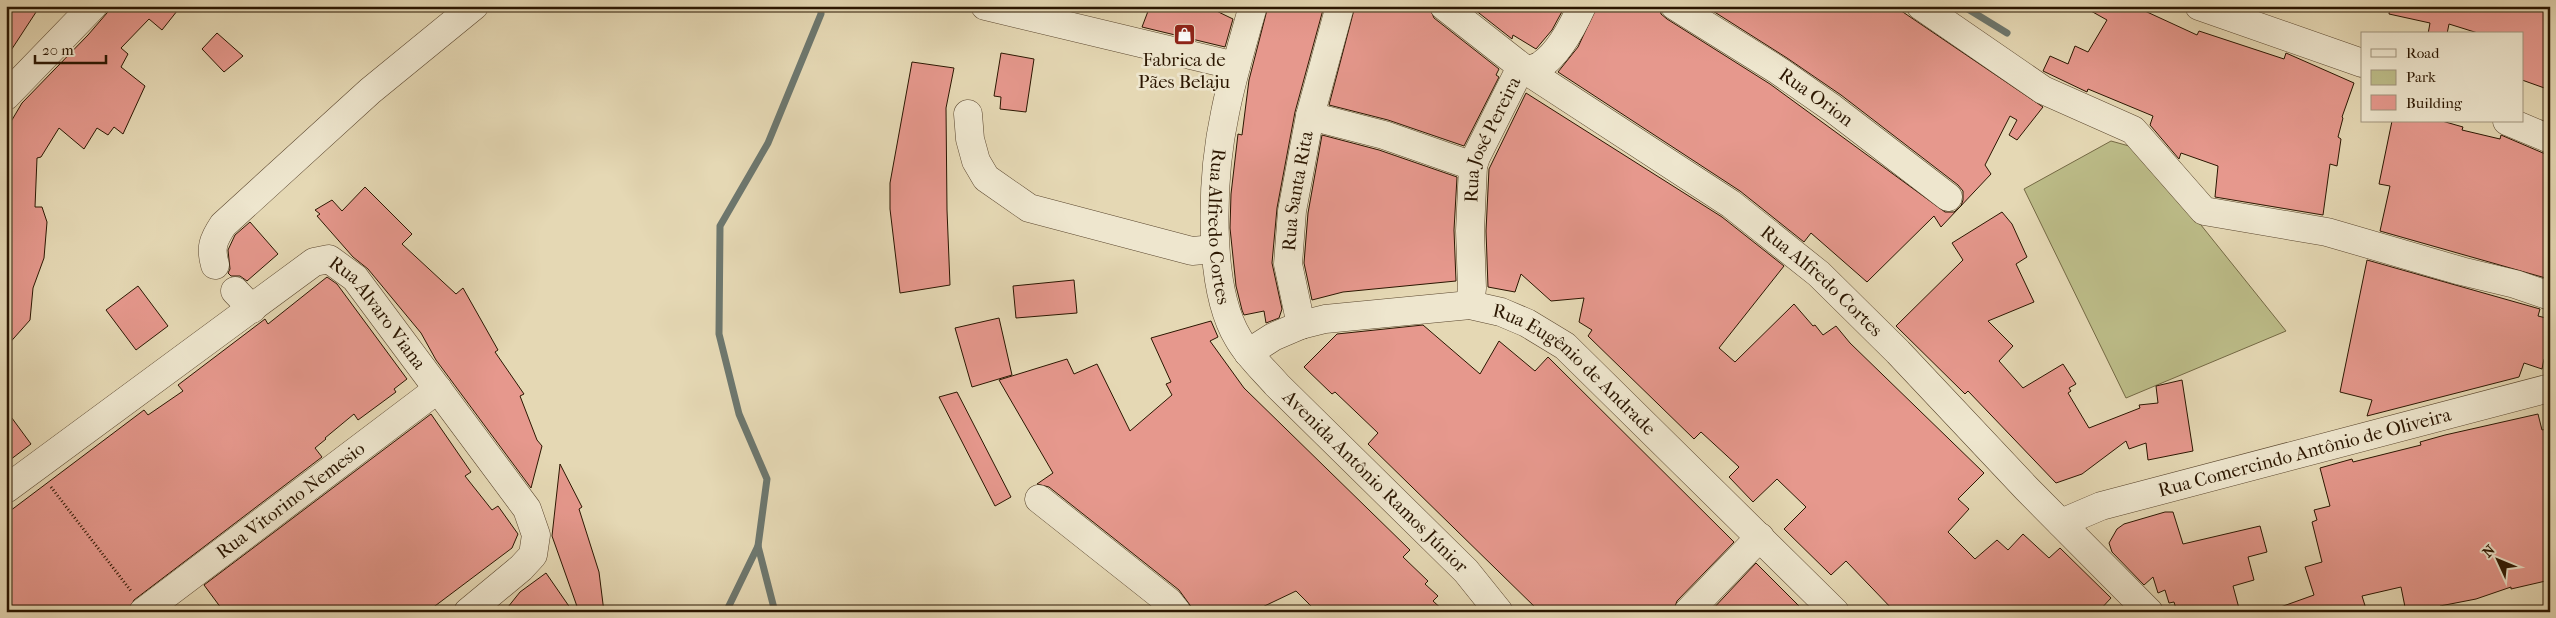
<svg xmlns="http://www.w3.org/2000/svg" width="2556" height="618" font-family="'IM FELL French Canon',serif">
<style>
.green{fill:#bcbc88;stroke:#746944}
.lines{fill:none;stroke-linecap:round;stroke-linejoin:round}
.stream{stroke:#6d776e;stroke-width:7}
.building{fill:#e6988d;stroke:#2b1601}
.minor-casing{stroke:#5a462e;stroke-width:29}
.path{stroke:#2b1601;stroke-width:3;stroke-dasharray:1 2.5;stroke-linecap:butt}
.minor{stroke:#eee6ce;stroke-width:28}
.labels{text-anchor:middle;dominant-baseline:central;stroke-width:5;stroke-linejoin:round;paint-order:stroke}
.poi-label{font-size:19px;fill:#2b1601;stroke:#eee6ce}
.street-label{font-size:19px;fill:#2b1601;stroke:#eee6ce}
</style>
<rect width="100%" height="100%" fill="#e5d8b4"/>
<filter id="stains"><feTurbulence type="fractalNoise" baseFrequency=".004" numOctaves="4"/><feColorMatrix values="0 0 0 0 .2 0 0 0 0 .09 0 0 0 0 .02 0 0 0 .5 -.17"/></filter>
<radialGradient id="worn" r=".72"><stop offset=".6" stop-color="#630" stop-opacity="0"/><stop offset="1" stop-color="#630" stop-opacity=".3"/></radialGradient>
<path class="green" d="M2111 141 2140 149 2286 331 2126 398 2024 189Z"/>
<g class="lines">
<g class="stream">
<path d="M1963 6 2007 33"/>
<path d="M726 612 758 546"/>
<path d="M775 612 758 546 767 479 739 414 719 334 720 226 768 143 821 14V6"/>
</g>
</g>
<g class="building">
<path d="M6 6H40L6 58Z"/>
<path d="M113 6H181L162 30 149 19 121 48 128 54 121 67 145 86 123 134 114 127 108 135 97 128 84 149 59 128 41 157 37 158 35 207H42L47 222 44 258 33 288 30 320 6 347V130L22 103 88 35Z"/>
<path d="M1150 6H1206L1233 19 1225 47 1142 27Z"/>
<path d="M1268 6H1324L1295 112 1277 208 1272 263 1282 309 1279 318 1266 323 1264 311 1244 315 1242 310 1236 286 1230 228 1231 194 1238 134 1242 135 1249 80Z"/>
<path d="M1355 6H1429L1434 18 1499 69 1496 75 1499 77 1464 146 1388 120 1329 105Z"/>
<path d="M1470 6H1565L1552 30 1536 49 1513 35 1512 39Z"/>
<path d="M1597 6H1660L1661 14 1667 19 1770 84 1945 212H1954L1961 206 1963 200V191L1958 185 1841 95 1787 58 1705 6H1894L2043 107 2017 140 2009 135 2017 120 2010 116 1985 165 1991 174 1941 227 1934 216 1867 282 1811 233 1804 242 1740 191 1558 72 1578 47Z"/>
<path d="M2082 6H2134L2197 35 2199 31 2284 59 2286 53 2354 83 2342 117 2343 118 2338 137 2341 139 2337 166 2330 164 2323 215 2215 197 2218 166 2181 153 2179 159 2150 125 2153 116 2088 89 2087 92 2043 71 2050 56 2068 64 2075 46 2088 52 2107 20Z"/>
<path d="M2390 6H2550V90L2522 80V34H2481L2449 24 2447 34H2428L2430 23 2389 14Z"/>
<path d="M217 33 243 56 224 72 202 49Z"/>
<path d="M1001 53 1034 59 1026 112 1000 109 1001 97 994 96Z"/>
<path d="M912 62 954 68 946 108 947 210 950 285 900 293 890 209V183Z"/>
<path d="M1526 93 1722 217 1784 266 1719 348 1735 362 1794 304 1813 326 1815 325 1823 335 1836 326 1850 343 1984 473 1958 499 1969 509 1948 532 1975 559 1997 540 2008 550 2023 534 2049 558 2060 548 2111 598 2098 612H1895L1846 561 1831 575 1784 529 1806 507 1777 479 1753 502 1729 477 1739 467 1701 432 1694 439 1588 336 1592 330 1579 322 1584 298 1551 301 1521 274 1515 292 1488 287 1486 231 1489 169Z"/>
<path d="M2392 121H2442L2463 127 2462 130 2500 139 2501 135 2550 156 2549 279 2380 231 2390 186 2379 184Z"/>
<path d="M1322 135 1379 150 1457 177 1454 230 1456 281 1343 292 1312 300 1304 263 1308 213Z"/>
<path d="M365 187 412 234 402 244 456 294 463 288 498 350 495 352 524 394 520 396 537 440 542 446 531 488 436 360 421 333 368 269 353 257 317 216 320 214 315 210 332 200 342 211Z"/>
<path d="M2002 212 2012 224 2027 257 2016 264 2034 302 1988 321 2013 346 1999 361 2023 388 2063 364 2076 384 2069 388 2071 391 2068 393 2089 428 2140 408 2139 405 2158 403 2156 386 2182 380 2193 451 2148 460 2146 443 2129 449 2126 441 2082 474 2056 483 1968 391 1965 394 1896 326 1963 260 1952 243Z"/>
<path d="M250 222 278 254 247 281 240 276H231L228 273 230 269 228 250 235 235Z"/>
<path d="M2367 260 2540 309 2538 316 2550 319V360L2544 359 2542 369 2524 363 2519 377 2367 416 2372 400 2340 392Z"/>
<path d="M327 277 337 284 407 379 394 389 396 392 358 420 354 414 325 438 326 439 315 448 322 457 134 600 128 612H6V514L144 410 148 415 183 391 178 385 265 319 268 324Z"/>
<path d="M1074 280 1077 313 1016 318 1013 286Z"/>
<path d="M138 286 168 326 136 350 106 310Z"/>
<path d="M999 318 1012 375 972 387 955 328Z"/>
<path d="M1211 321 1218 337 1210 341 1244 388 1410 550 1403 557 1428 581 1425 584 1438 596 1433 601 1445 612H1317L1296 591 1252 612H1195L1179 590 1049 487 1037 484 1053 473 999 380 1067 359 1074 374 1097 364 1130 431 1172 395 1166 384 1171 382 1151 338Z"/>
<path d="M1423 325 1480 374 1499 341 1535 371 1548 357 1734 542 1677 601 1673 612H1540L1368 444 1378 433 1335 392 1332 394 1304 367 1337 334Z"/>
<path d="M957 392 1011 497 995 506 939 397Z"/>
<path d="M6 410 31 444 6 463Z"/>
<path d="M431 414 471 472 465 476 492 510 498 506 518 534 512 548 427 612H224L204 585Z"/>
<path d="M2538 414 2542 430 2550 428V580L2511 589V587L2476 599 2440 606 2442 612H2406L2401 587 2362 596 2367 612H2275V609L2314 595 2305 567 2322 562 2312 522 2317 520 2314 510 2330 506 2320 468 2352 459 2353 462 2421 445 2420 442 2445 435Z"/>
<path d="M560 464 582 507 579 509 599 572 604 612H579L552 536Z"/>
<path d="M2165 512H2173L2183 544 2260 526 2267 552 2248 557 2254 580 2233 586 2240 612H2177L2174 602 2169 603 2165 590 2158 593 2153 577 2144 585 2112 552 2109 543 2117 529 2124 524Z"/>
<path d="M1756 563 1805 612H1710Z"/>
<path d="M546 573 573 612H504L520 592Z"/>
</g>
<g class="lines">
<defs>
<g id="minor">
<path d="M985 6 1236 66"/>
<path id="s1" d="M1253 6C1243 42 1232 77 1225 113 1212 173 1206 285 1238 338 1248 356 1264 370 1277 385L1466 571 1499 612"/>
<path id="s2" d="M1444 6 1527 71 1731 204 1819 274 1898 352 2027 489 2149 612"/>
<path id="s3" d="M1675 6 1779 71 1832 108 1948 197"/>
<path d="M1921 6 2043 90 2133 130 2204 211 2327 232 2461 271 2515 284 2550 296"/>
<path d="M2199 6 2362 63"/>
<path d="M6 96 93 6"/>
<path d="M968 114 970 139 976 161 986 178 1029 208 1192 251 1215 249"/>
<path d="M1310 116 1384 135 1473 166"/>
<path d="M2507 121 2550 139"/>
<path d="M215 265C210 248 213 240 223 225L370 91 474 6"/>
<path d="M235 291 252 309"/>
<path id="s4" d="M1470 305 1472 288 1470 231 1473 166 1476 157 1516 77C1523 70 1533 70 1541 65 1559 53 1573 26 1582 6"/>
<path id="s5" d="M1301 325 1288 264 1292 211 1310 116 1340 6"/>
<path id="s6" d="M1248 353 1273 337 1301 325 1325 319 1470 305 1501 312 1527 323 1565 346 1835 612"/>
<path id="s7" d="M6 489 314 262 329 259 355 278 527 509 536 535 533 555 521 568 468 612"/>
<path d="M1039 499 1169 602 1177 612"/>
<path id="s8" d="M2061 523 2101 506 2550 388"/>
<path id="s9" d="M143 612 438 389"/>
<path d="M1688 612 1760 537"/>
</g>
</defs>
<use href="#minor" class="minor-casing"/>
<path class="path" d="M51 487 131 591"/>
<use href="#minor" class="minor"/>
</g>
<defs>
<symbol id="shop-square" viewBox="-11 -11 22 22"><rect x="-9" y="-9" width="18" height="18" rx="4" fill="#8f2418" stroke="#eee6ce"/><path d="M-5-2.5h2.3a2.7 3.5 0 0 1 5.4 0H5L5.5 6h-11ZM-1.5-2.5h3a1.5 2.3 0 0 0-3 0Z" fill="#fff"/></symbol>
</defs>
<g fill-rule="evenodd">
<use href="#shop-square" x="1172" y="22" width="25" height="25"/>
</g>
<g class="labels">
<g class="poi-label">
<text x="1184" y="60">Fabrica de<tspan x="1184" dy="22">Pães Belaju</tspan></text>
</g>
<g class="street-label">
<text stroke="none"><textPath href="#s3" startOffset="168">Rua Orion</textPath></text>
<text stroke="none"><textPath href="#s4" startOffset="170">Rua José Pereira</textPath></text>
<text stroke="none"><textPath href="#s5" startOffset="136">Rua Santa Rita</textPath></text>
<text stroke="none"><textPath href="#s1" startOffset="225">Rua Alfredo Cortes</textPath></text>
<text stroke="none"><textPath href="#s2" startOffset="468">Rua Alfredo Cortes</textPath></text>
<text stroke="none"><textPath href="#s7" startOffset="471">Rua Alvaro Viana</textPath></text>
<text stroke="none"><textPath href="#s6" startOffset="356">Rua Eugênio de Andrade</textPath></text>
<text stroke="none"><textPath href="#s8" startOffset="254">Rua Comercindo Antônio de Oliveira</textPath></text>
<text stroke="none"><textPath href="#s1" startOffset="539">Avenida Antônio Ramos Júnior</textPath></text>
<text stroke="none"><textPath href="#s9" startOffset="185">Rua Vitorino Nemesio</textPath></text>
</g>
</g>
<rect width="2556" height="618" fill="none" stroke="#e5d8b4" stroke-width="25"/>
<rect x="8" y="8" width="2541" height="603" fill="none" stroke="#2b1601" stroke-width="2.5"/>
<rect x="12" y="12" width="2531" height="593" fill="none" stroke="#2b1601"/>
<rect x="2361" y="32" width="162" height="90" fill="#eee6ce" stroke="#a0937c"/>
<rect x="2371" y="49" width="25" height="8" fill="#eee6ce" stroke="#a0937c"/>
<text x="2406" y="58" font-size="15" fill="#2b1601">Road</text>
<rect x="2371" y="70" width="25" height="15" fill="#bcbc88" stroke="#a0937c"/>
<text x="2406" y="82" font-size="15" fill="#2b1601">Park</text>
<rect x="2371" y="95" width="25" height="15" fill="#e6988d" stroke="#a0937c"/>
<text x="2406" y="108" font-size="15" fill="#2b1601">Building</text>
<g transform="translate(2498 560) rotate(314)" stroke="#eee6ce" stroke-width="4" paint-order="stroke">
<path d="M0-4L9 19L0 12L-9 19Z" fill="#2b1601"/>
<text y="-8" font-size="14" font-weight="bold" text-anchor="middle" fill="#2b1601">N</text>
</g>
<path d="M35 55v8h71v-8" fill="none" stroke="#2b1601" stroke-width="2.5"/>
<text x="42" y="55" font-size="15" fill="#2b1601" stroke="#eee6ce" stroke-width="4" paint-order="stroke">20 m</text>
<rect width="100%" height="100%" filter="url(#stains)"/>
<rect width="100%" height="100%" fill="url(#worn)"/>
</svg>
